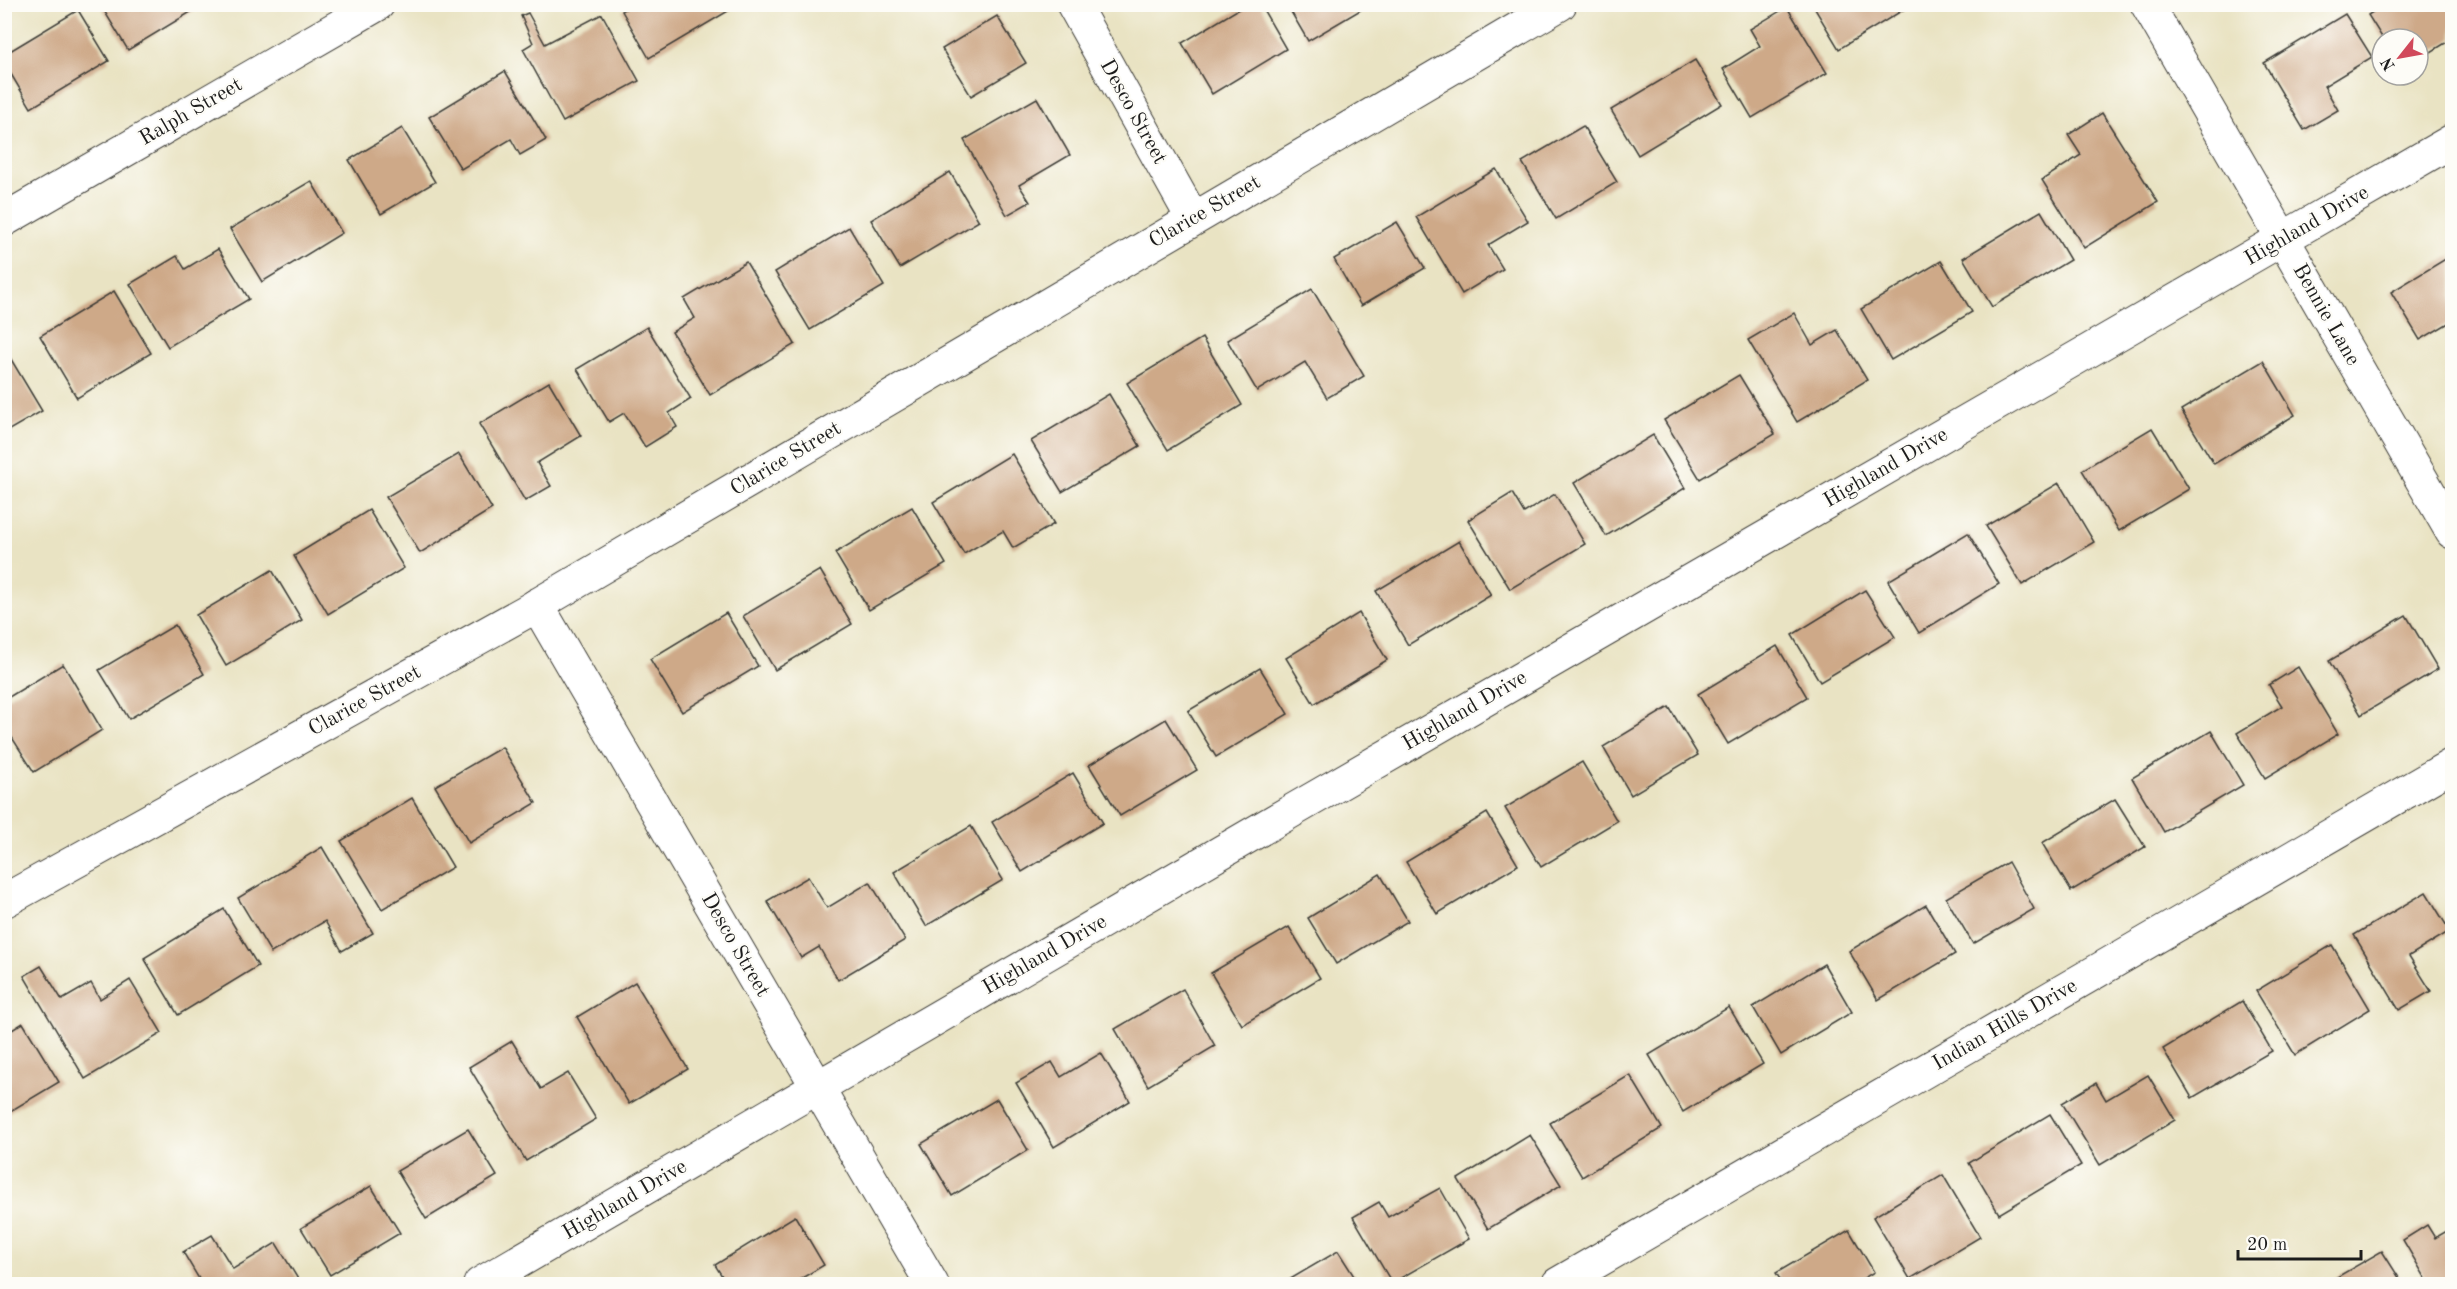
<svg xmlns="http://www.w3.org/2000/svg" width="2457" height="1289" font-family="'Old Standard TT',serif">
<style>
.building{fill:#cea988}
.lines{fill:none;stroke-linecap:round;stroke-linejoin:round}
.minor-casing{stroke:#3b3a35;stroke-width:35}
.minor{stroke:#fff;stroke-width:33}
.labels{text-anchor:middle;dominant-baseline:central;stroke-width:4.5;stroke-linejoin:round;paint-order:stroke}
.street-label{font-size:21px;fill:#1c1c1c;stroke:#fdfcf7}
</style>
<rect width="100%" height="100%" fill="#fdfcf7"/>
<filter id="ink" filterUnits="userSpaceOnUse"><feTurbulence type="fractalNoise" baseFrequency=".0167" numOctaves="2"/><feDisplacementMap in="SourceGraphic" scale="12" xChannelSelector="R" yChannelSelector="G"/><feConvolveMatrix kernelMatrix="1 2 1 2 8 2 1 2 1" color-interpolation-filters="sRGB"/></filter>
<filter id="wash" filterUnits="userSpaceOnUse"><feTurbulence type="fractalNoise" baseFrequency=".008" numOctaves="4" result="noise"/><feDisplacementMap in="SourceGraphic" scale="24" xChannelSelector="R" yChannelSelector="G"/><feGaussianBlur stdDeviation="1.35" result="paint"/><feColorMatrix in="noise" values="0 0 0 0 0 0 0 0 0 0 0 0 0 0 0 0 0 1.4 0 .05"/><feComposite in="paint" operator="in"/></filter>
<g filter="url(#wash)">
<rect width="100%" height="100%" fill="#e9e3c3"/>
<g id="blocks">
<g class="building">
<path d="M100 4H204L128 50Z"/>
<path d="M633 4H740L649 58 622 11Z"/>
<path d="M1247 4H1260L1286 49 1212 94 1182 43Z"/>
<path d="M1812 4H1913L1839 49Z"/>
<path d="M2385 4H2452V39L2418 60V39H2383L2368 15Z"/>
<path d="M1287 5H1369L1308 41Z"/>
<path d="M1787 7 1827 73 1752 118 1723 69 1760 46 1750 29Z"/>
<path d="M78 10 109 61 31 108 5 64V54Z"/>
<path d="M528 13 545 44 602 14 639 81 563 122 523 49 533 43 521 16Z"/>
<path d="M2345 14 2372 57 2324 86 2338 110 2304 130 2264 63Z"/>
<path d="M997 16 1026 63 971 96 942 49Z"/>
<path d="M1695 60 1722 104 1638 155 1611 110Z"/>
<path d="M505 71 546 140 520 155 511 139 461 169 429 117Z"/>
<path d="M1037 98 1070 155 1019 185 1030 202 1007 215 964 140Z"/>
<path d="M2102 113 2158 202 2084 248 2042 180 2081 155 2068 135Z"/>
<path d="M1583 126 1617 182 1556 219 1522 162Z"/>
<path d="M402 128 435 182 381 214 349 160Z"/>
<path d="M1496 169 1528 221 1488 245 1503 269 1462 294 1416 217Z"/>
<path d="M950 172 979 221 900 268 871 220Z"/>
<path d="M311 181 342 233 262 282 230 229Z"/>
<path d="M2041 211 2070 260 1992 307 1963 258Z"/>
<path d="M1397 222 1425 268 1361 306 1334 259Z"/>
<path d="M849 227 884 286 810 330 775 272Z"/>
<path d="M218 249 249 299 168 347 130 284 177 256 185 269Z"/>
<path d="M2452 255V321L2420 340 2391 292Z"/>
<path d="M1941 261 1972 312 1891 360 1861 309Z"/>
<path d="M746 262 795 344 710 395 672 332 695 318 684 299Z"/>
<path d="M1312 289 1364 376 1327 398 1305 362 1257 391 1227 340Z"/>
<path d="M114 291 151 353 77 398 40 336Z"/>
<path d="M1794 313 1812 345 1837 330 1867 380 1797 422 1748 340Z"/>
<path d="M647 327 691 399 669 413 677 427 645 447 624 413 609 422 577 369Z"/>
<path d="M1202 338 1242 405 1168 450 1127 383Z"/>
<path d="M9 356 42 411 4 433V359Z"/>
<path d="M2263 361 2295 415 2214 464 2181 410Z"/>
<path d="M1739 375 1775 434 1700 479 1664 420Z"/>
<path d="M549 382 581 436 537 463 551 486 525 501 479 424Z"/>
<path d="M1109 394 1140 446 1062 492 1031 441Z"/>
<path d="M2152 428 2189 489 2119 531 2082 470Z"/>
<path d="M1653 435 1685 488 1606 536 1574 483Z"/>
<path d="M459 454 492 509 420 553 386 497Z"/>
<path d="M1012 454 1054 524 1013 548 1003 531 964 554 933 502Z"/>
<path d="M2059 483 2094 542 2022 585 1986 526Z"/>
<path d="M1512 493 1524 513 1555 494 1585 544 1510 589 1468 520Z"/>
<path d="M912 507 946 564 869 610 835 553Z"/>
<path d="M369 510 404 568 328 614 294 556Z"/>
<path d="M1968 533 1999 584 1919 633 1888 581Z"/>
<path d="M1459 541 1491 595 1408 645 1376 591Z"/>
<path d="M272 570 302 620 226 666 196 615Z"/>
<path d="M820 570 852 624 775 670 743 616Z"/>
<path d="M1865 590 1895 637 1820 682 1792 635Z"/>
<path d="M726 613 758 666 682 712 650 659Z"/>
<path d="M1359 613 1387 660 1314 704 1286 658Z"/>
<path d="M2406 615 2438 669 2361 715 2329 661Z"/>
<path d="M175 625 204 674 129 719 99 670Z"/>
<path d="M1777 646 1807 697 1728 744 1698 694Z"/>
<path d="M63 664 102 730 34 772 4 725V700Z"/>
<path d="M2298 667 2338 734 2265 778 2237 733 2282 706 2269 685Z"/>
<path d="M1260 668 1288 714 1216 757 1188 711Z"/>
<path d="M1669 707 1698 755 1631 795 1603 747Z"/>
<path d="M1166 719 1197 770 1120 816 1089 765Z"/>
<path d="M2211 731 2243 785 2164 832 2132 778Z"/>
<path d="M502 747 536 803 469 843 435 786Z"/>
<path d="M1582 762 1617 821 1541 867 1505 808Z"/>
<path d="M1073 773 1103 823 1022 872 992 822Z"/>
<path d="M412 798 453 867 382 909 341 841Z"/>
<path d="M2115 799 2145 847 2071 891 2042 843Z"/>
<path d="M1487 813 1518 865 1437 914 1406 862Z"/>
<path d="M971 826 1003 880 926 926 894 872Z"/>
<path d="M322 847 373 933 342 951 325 921 271 953 238 898Z"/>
<path d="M2008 862 2034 909 1973 944 1946 898Z"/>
<path d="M1380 874 1408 921 1336 964 1308 918Z"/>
<path d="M808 877 827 908 870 882 905 940 838 980 819 947 801 958 767 901Z"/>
<path d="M2426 892 2450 931 2409 956 2431 991 2399 1010 2354 935Z"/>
<path d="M1926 905 1955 954 1878 1000 1849 951Z"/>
<path d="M224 909 258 966 178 1015 144 958Z"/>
<path d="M1289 927 1320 978 1242 1025 1211 973Z"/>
<path d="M2332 945 2370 1009 2295 1055 2256 991Z"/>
<path d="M1824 964 1852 1012 1781 1055 1753 1007Z"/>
<path d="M41 966 62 1000 91 983 100 999 130 980 162 1033 85 1079 24 976Z"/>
<path d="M635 982 688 1069 629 1104 577 1017Z"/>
<path d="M1183 989 1215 1046 1148 1086 1115 1029Z"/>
<path d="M2242 1001 2272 1051 2192 1098 2163 1049Z"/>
<path d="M1729 1007 1763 1064 1683 1112 1649 1055Z"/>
<path d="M23 1023 59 1082 4 1115V1035Z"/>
<path d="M512 1041 541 1089 568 1073 596 1119 526 1161 469 1067Z"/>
<path d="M1101 1053 1130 1101 1054 1147 1016 1083 1052 1062 1061 1077Z"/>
<path d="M1630 1075 1662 1128 1582 1177 1550 1123Z"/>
<path d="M2148 1075 2175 1120 2100 1165 2062 1103 2096 1083 2106 1100Z"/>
<path d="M997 1099 1028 1150 952 1196 921 1144Z"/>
<path d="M2050 1114 2081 1165 1999 1214 1969 1163Z"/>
<path d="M468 1129 497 1176 426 1219 397 1171Z"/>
<path d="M1530 1135 1561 1185 1488 1229 1458 1179Z"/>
<path d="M1943 1175 1980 1237 1910 1279 1873 1217Z"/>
<path d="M371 1186 400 1233 330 1275 301 1228Z"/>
<path d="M1440 1188 1469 1239 1392 1283 1353 1217 1379 1202 1388 1217Z"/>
<path d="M795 1216 824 1265 792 1284H727L715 1265Z"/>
<path d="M2427 1225 2435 1238 2452 1228V1284H2429L2403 1240Z"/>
<path d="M1849 1230 1874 1272 1854 1284H1783L1776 1273Z"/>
<path d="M212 1235 233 1269 276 1243 301 1284H202L183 1252Z"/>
<path d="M1338 1251 1359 1284H1282Z"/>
<path d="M2382 1251 2403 1284H2325Z"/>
</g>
</g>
</g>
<g filter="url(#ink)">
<use href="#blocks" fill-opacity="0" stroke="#3b3a35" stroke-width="1.5"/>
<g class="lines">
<defs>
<g id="minor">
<path d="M1073 4 1193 219"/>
<path d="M2147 4 2452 532"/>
<path d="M4 220 378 4"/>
<path d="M537 605 932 1284"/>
<path d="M4 901 527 611 1560 4"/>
<path d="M480 1284 1297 808 2452 141"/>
<path d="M1558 1284 2452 765"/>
</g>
</defs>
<use href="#minor" class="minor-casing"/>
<use href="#minor" class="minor"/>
</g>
</g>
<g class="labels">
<g class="street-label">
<text transform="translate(191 112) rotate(-30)">Ralph Street</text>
<text transform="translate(1133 112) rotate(61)">Desco Street</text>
<text transform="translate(1205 212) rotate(-30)">Clarice Street</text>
<text transform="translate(2307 226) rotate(-30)">Highland Drive</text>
<text transform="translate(2326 315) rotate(60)">Bennie Lane</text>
<text transform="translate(786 459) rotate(-31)">Clarice Street</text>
<text transform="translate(1886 468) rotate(-30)">Highland Drive</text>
<text transform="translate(365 701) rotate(-29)">Clarice Street</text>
<text transform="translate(1465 711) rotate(-30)">Highland Drive</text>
<text transform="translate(735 945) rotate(60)">Desco Street</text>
<text transform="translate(1045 955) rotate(-30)">Highland Drive</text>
<text transform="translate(2005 1025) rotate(-30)">Indian Hills Drive</text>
<text transform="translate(625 1200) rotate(-30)">Highland Drive</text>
</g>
</g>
<rect width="2457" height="1289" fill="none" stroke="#fdfcf7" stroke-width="24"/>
<g transform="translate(2400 57) rotate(239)"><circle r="28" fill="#fdfcf7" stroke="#a3a29f" stroke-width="1.5"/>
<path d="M0-4.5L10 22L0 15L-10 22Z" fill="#d1495b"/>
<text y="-9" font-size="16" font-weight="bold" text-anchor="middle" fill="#1c1c1c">N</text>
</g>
<path d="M2238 1250v9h123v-9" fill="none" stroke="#1c1c1c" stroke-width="3"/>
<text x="2247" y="1250" font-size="18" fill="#1c1c1c" stroke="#fdfcf7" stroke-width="4.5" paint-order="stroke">20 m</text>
</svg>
